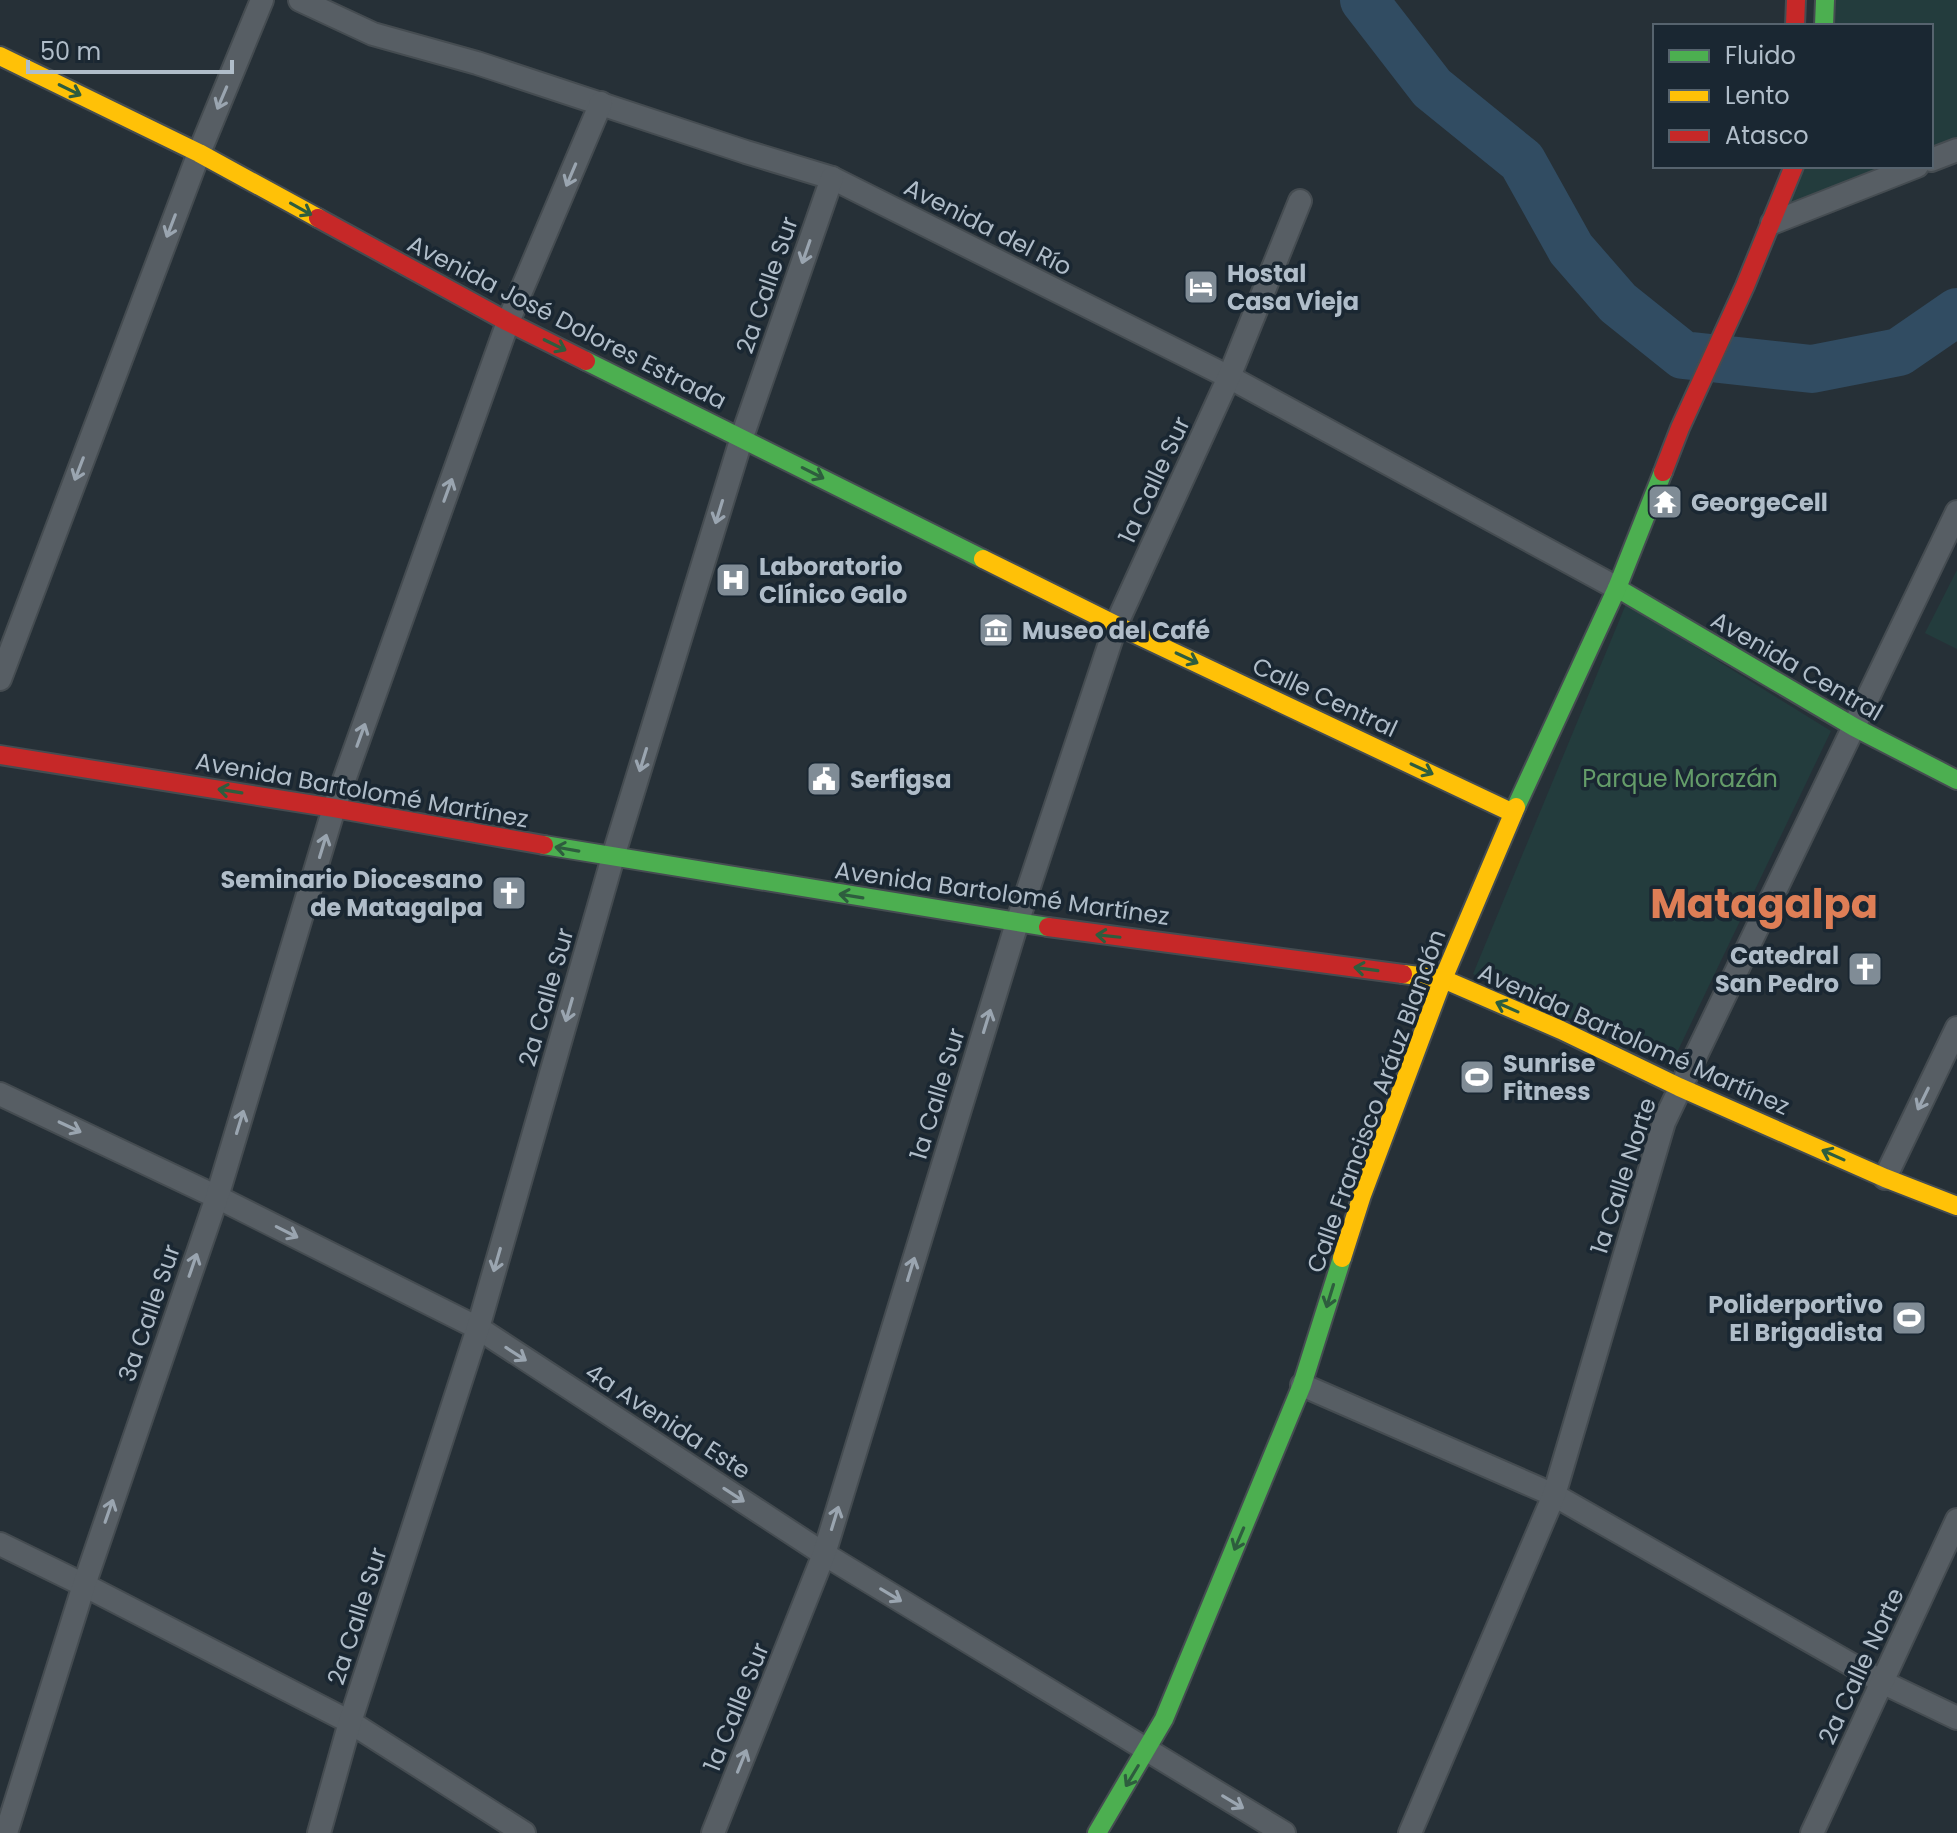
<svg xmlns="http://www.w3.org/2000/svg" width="1957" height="1833" font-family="Poppins,sans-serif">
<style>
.green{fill:#233c3d}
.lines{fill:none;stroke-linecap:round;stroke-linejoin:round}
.river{stroke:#314c62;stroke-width:48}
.street-casing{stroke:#454c51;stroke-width:26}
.fast-casing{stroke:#454c51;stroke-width:22}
.slow-casing{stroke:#454c51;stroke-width:22}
.jam-casing{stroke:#454c51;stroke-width:22}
.street{stroke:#575e64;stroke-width:22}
.fast{stroke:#4caf50;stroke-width:18}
.slow{stroke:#ffc107;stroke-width:18}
.jam{stroke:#c62828;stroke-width:18}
.oneway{stroke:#2e5d3e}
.oneway2{stroke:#9aa5b0}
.labels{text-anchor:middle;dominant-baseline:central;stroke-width:7;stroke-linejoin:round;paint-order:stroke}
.street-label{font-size:24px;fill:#b0bdc9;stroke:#1a2732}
.poi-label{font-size:24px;font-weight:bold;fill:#b0bdc9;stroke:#1a2732;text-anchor:start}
.park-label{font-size:24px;fill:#649c69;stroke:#1a2732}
.town-label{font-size:40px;font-weight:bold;fill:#de7e56;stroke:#1a2732}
</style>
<rect width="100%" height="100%" fill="#263037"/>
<g class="green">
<path d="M1825 0H1957V147L1931 158V26H1824Z"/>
<path d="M1794 166H1911L1772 223Z"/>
<path d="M1957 570V649L1925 633Z"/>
<path d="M1626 604 1831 731 1671 1065 1473 974Z"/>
</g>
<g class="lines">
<path class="river" d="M1364 0 1432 88 1522 161 1571 249 1618 303 1683 355 1812 369 1899 352 1957 312"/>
<defs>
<g id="street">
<path d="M300 0 373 34 477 63 746 152 832 178 1229 377 1617 588"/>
<path d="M1931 160 1957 150"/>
<path d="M1772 223 1917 166"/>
<path d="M0 679 199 153 262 0"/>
<path d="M0 1094 217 1197 478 1328 824 1554 1284 1833"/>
<path d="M1885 1178 1957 1028"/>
<path d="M1302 1385 1554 1495 1882 1682 1957 1718"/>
<path d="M0 1544 84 1585 350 1722 524 1833"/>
<path d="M6 1833 84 1585 217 1197 334 808 508 322 601 103"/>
<path d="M319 1833 350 1722 478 1328 613 857 742 437 832 178"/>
<path d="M713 1833 824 1554 1017 923 1116 625 1229 377 1300 201"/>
<path d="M1410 1833 1554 1495 1664 1122 1957 512"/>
<path d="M1812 1833 1957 1520"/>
</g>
<g id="fast">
<path d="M1824 26 1825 0"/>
<path d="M586 361 983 559"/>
<path d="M1617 588 1854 727 1957 780"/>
<path d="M1516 807 1617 588 1663 472"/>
<path d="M544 845 1048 927"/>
<path d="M1097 1833 1164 1719 1302 1385 1342 1258"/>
</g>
<g id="slow">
<path d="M0 56 199 153 318 218"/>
<path d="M983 559 1116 625 1513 813"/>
<path d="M1403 974 1443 979 1561 1030 1679 1087 1885 1178 1957 1206"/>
<path d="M1342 1258 1362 1195 1443 979 1516 807"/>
</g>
<g id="jam">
<path d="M1795 26 1796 0"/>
<path d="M318 218 508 322 586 361"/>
<path d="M1663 472 1680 428 1745 286 1794 166"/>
<path d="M0 755 334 808 544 845"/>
<path d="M1048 927 1403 974"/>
</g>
</defs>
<use href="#street" class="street-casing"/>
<use href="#fast" class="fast-casing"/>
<use href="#slow" class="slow-casing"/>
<use href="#jam" class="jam-casing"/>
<use href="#street" class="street"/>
<use href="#fast" class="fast"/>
<use href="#slow" class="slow"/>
<use href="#jam" class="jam"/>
</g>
<defs><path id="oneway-shaft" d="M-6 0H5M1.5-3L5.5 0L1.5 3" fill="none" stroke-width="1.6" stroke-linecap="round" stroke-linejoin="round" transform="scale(2)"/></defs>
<g class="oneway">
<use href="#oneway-shaft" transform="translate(70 90) rotate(26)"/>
<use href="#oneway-shaft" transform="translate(301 209) rotate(29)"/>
<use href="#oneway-shaft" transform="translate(555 345) rotate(26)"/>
<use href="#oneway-shaft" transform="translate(813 473) rotate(27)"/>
<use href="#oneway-shaft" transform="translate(1187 658) rotate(25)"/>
<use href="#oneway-shaft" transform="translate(1422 769) rotate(25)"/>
<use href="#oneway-shaft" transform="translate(230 791) rotate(-171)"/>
<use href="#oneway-shaft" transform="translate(567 849) rotate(-170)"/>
<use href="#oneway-shaft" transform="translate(851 896) rotate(-171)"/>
<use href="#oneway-shaft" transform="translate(1108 936) rotate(-174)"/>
<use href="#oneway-shaft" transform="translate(1366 969) rotate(-172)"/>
<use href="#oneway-shaft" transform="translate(1507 1007) rotate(-156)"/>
<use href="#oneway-shaft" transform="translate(1833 1155) rotate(-156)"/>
<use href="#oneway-shaft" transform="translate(1330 1296) rotate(107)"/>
<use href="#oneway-shaft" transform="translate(1239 1539) rotate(113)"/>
<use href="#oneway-shaft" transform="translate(1132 1776) rotate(121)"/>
</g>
<g class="oneway2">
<use href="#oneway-shaft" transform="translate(222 98) rotate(113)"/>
<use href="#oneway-shaft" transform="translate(571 175) rotate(113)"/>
<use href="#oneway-shaft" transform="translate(171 226) rotate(111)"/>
<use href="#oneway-shaft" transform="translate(806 252) rotate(109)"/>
<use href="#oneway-shaft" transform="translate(79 469) rotate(111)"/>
<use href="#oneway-shaft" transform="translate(448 490) rotate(-70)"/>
<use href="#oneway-shaft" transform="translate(719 512) rotate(107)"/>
<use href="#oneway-shaft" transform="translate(361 735) rotate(-70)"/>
<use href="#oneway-shaft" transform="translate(643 760) rotate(107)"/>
<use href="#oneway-shaft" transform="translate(323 846) rotate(-73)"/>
<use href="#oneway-shaft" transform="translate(569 1010) rotate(106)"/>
<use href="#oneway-shaft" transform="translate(987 1021) rotate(-73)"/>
<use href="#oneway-shaft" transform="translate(1923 1099) rotate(116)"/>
<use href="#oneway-shaft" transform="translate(240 1122) rotate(-73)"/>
<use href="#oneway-shaft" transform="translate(70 1127) rotate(25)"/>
<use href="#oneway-shaft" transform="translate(287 1232) rotate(27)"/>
<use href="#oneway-shaft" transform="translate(497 1260) rotate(106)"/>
<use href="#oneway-shaft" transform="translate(193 1265) rotate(-71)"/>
<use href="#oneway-shaft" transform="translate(911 1269) rotate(-73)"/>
<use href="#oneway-shaft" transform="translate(516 1354) rotate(33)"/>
<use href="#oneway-shaft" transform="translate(734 1495) rotate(33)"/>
<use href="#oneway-shaft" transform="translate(109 1511) rotate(-71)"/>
<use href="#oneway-shaft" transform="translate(835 1518) rotate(-73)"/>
<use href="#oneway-shaft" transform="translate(891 1595) rotate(31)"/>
<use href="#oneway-shaft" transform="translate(742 1761) rotate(-68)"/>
<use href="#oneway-shaft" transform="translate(1233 1802) rotate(31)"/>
</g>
<defs>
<symbol id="hotel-square" viewBox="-11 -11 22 22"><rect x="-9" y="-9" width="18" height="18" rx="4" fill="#808c96" stroke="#1a2732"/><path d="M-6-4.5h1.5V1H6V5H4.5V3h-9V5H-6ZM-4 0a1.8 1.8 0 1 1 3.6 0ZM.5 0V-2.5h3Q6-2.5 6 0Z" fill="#fff"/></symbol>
<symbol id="temple-square" viewBox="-11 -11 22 22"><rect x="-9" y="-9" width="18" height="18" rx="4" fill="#808c96" stroke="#1a2732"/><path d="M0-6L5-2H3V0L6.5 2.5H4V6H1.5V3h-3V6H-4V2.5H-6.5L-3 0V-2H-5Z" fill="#fff"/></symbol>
<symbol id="hospital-square" viewBox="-11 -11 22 22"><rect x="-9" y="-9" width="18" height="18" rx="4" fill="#808c96" stroke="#1a2732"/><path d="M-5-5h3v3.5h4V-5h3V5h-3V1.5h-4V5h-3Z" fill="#fff"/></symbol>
<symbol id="museum-square" viewBox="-11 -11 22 22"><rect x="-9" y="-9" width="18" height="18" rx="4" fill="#808c96" stroke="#1a2732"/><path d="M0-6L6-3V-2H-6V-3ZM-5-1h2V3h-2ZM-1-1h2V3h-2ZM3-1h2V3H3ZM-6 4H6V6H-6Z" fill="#fff"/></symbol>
<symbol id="civic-square" viewBox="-11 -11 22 22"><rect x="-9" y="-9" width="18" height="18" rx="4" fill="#808c96" stroke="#1a2732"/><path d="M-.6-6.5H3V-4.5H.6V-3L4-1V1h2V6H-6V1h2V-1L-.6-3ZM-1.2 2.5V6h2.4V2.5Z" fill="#fff"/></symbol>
<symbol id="church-square" viewBox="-11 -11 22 22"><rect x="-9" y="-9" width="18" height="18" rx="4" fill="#808c96" stroke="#1a2732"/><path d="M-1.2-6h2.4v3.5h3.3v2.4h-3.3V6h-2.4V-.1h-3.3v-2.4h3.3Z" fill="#fff"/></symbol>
<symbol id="stadium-square" viewBox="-11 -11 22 22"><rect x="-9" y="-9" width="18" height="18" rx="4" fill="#808c96" stroke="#1a2732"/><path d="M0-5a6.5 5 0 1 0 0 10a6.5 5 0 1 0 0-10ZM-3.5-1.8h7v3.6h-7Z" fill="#fff"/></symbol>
</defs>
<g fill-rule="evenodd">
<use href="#hotel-square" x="1181" y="267" width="40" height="40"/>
<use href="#temple-square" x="1645" y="482" width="40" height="40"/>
<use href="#hospital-square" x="713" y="560" width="40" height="40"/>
<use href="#museum-square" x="976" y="610" width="40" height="40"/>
<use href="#civic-square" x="804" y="759" width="40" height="40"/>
<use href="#church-square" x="489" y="873" width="40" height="40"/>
<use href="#church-square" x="1845" y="949" width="40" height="40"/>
<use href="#stadium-square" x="1457" y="1057" width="40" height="40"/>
<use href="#stadium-square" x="1889" y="1298" width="40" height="40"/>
</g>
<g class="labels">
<g class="street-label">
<text transform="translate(988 227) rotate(27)">Avenida del Río</text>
<text transform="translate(767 285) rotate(-71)">2a Calle Sur</text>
<text transform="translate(567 322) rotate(27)">Avenida José Dolores Estrada</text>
<text transform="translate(1154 480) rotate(-65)">1a Calle Sur</text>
<text transform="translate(1797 666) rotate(30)">Avenida Central</text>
<text transform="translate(1325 697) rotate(25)">Calle Central</text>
<text transform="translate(362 790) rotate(10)">Avenida Bartolomé Martínez</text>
<text transform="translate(1002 893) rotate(8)">Avenida Bartolomé Martínez</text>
<text transform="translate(546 997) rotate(-74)">2a Calle Sur</text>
<text transform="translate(1634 1039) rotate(24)">Avenida Bartolomé Martínez</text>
<text transform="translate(937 1094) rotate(-73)">1a Calle Sur</text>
<text transform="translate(1376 1101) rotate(-70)">Calle Francisco Aráuz Blandón</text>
<text transform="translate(1623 1176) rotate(-72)">1a Calle Norte</text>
<text transform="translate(149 1313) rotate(-71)">3a Calle Sur</text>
<text transform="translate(668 1421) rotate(33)">4a Avenida Este</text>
<text transform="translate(357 1616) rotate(-72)">2a Calle Sur</text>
<text transform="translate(1861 1666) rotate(-65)">2a Calle Norte</text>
<text transform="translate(736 1707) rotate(-68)">1a Calle Sur</text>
</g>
<g class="poi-label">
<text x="1227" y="273">Hostal<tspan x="1227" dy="28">Casa Vieja</tspan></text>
<text x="1691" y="502">GeorgeCell</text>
<text x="759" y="566">Laboratorio<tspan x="759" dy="28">Clínico Galo</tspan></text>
<text x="1022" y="630">Museo del Café</text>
<text x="850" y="779">Serfigsa</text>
<text x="483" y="879" text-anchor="end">Seminario Diocesano<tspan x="483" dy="28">de Matagalpa</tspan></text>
<text x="1839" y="955" text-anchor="end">Catedral<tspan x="1839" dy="28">San Pedro</tspan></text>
<text x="1503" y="1063">Sunrise<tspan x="1503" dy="28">Fitness</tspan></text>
<text x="1883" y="1304" text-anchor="end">Poliderportivo<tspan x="1883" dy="28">El Brigadista</tspan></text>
</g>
<g class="park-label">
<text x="1680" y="778">Parque Morazán</text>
</g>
<g class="town-label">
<text x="1764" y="904">Matagalpa</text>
</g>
</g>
<rect x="1653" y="24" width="280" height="144" fill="#1a2732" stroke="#56636e" stroke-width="2"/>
<rect x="1669" y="50" width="40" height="12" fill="#4caf50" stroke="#56636e" stroke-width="2"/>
<text x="1725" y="64" font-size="24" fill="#b0bdc9">Fluido</text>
<rect x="1669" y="90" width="40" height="12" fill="#ffc107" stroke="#56636e" stroke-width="2"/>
<text x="1725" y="104" font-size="24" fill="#b0bdc9">Lento</text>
<rect x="1669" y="130" width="40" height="12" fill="#c62828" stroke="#56636e" stroke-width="2"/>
<text x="1725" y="144" font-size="24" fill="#b0bdc9">Atasco</text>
<path d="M28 60v12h204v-12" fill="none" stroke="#b0bdc9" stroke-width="4"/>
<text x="40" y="60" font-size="24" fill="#b0bdc9" stroke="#1a2732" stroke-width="6" paint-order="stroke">50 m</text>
</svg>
